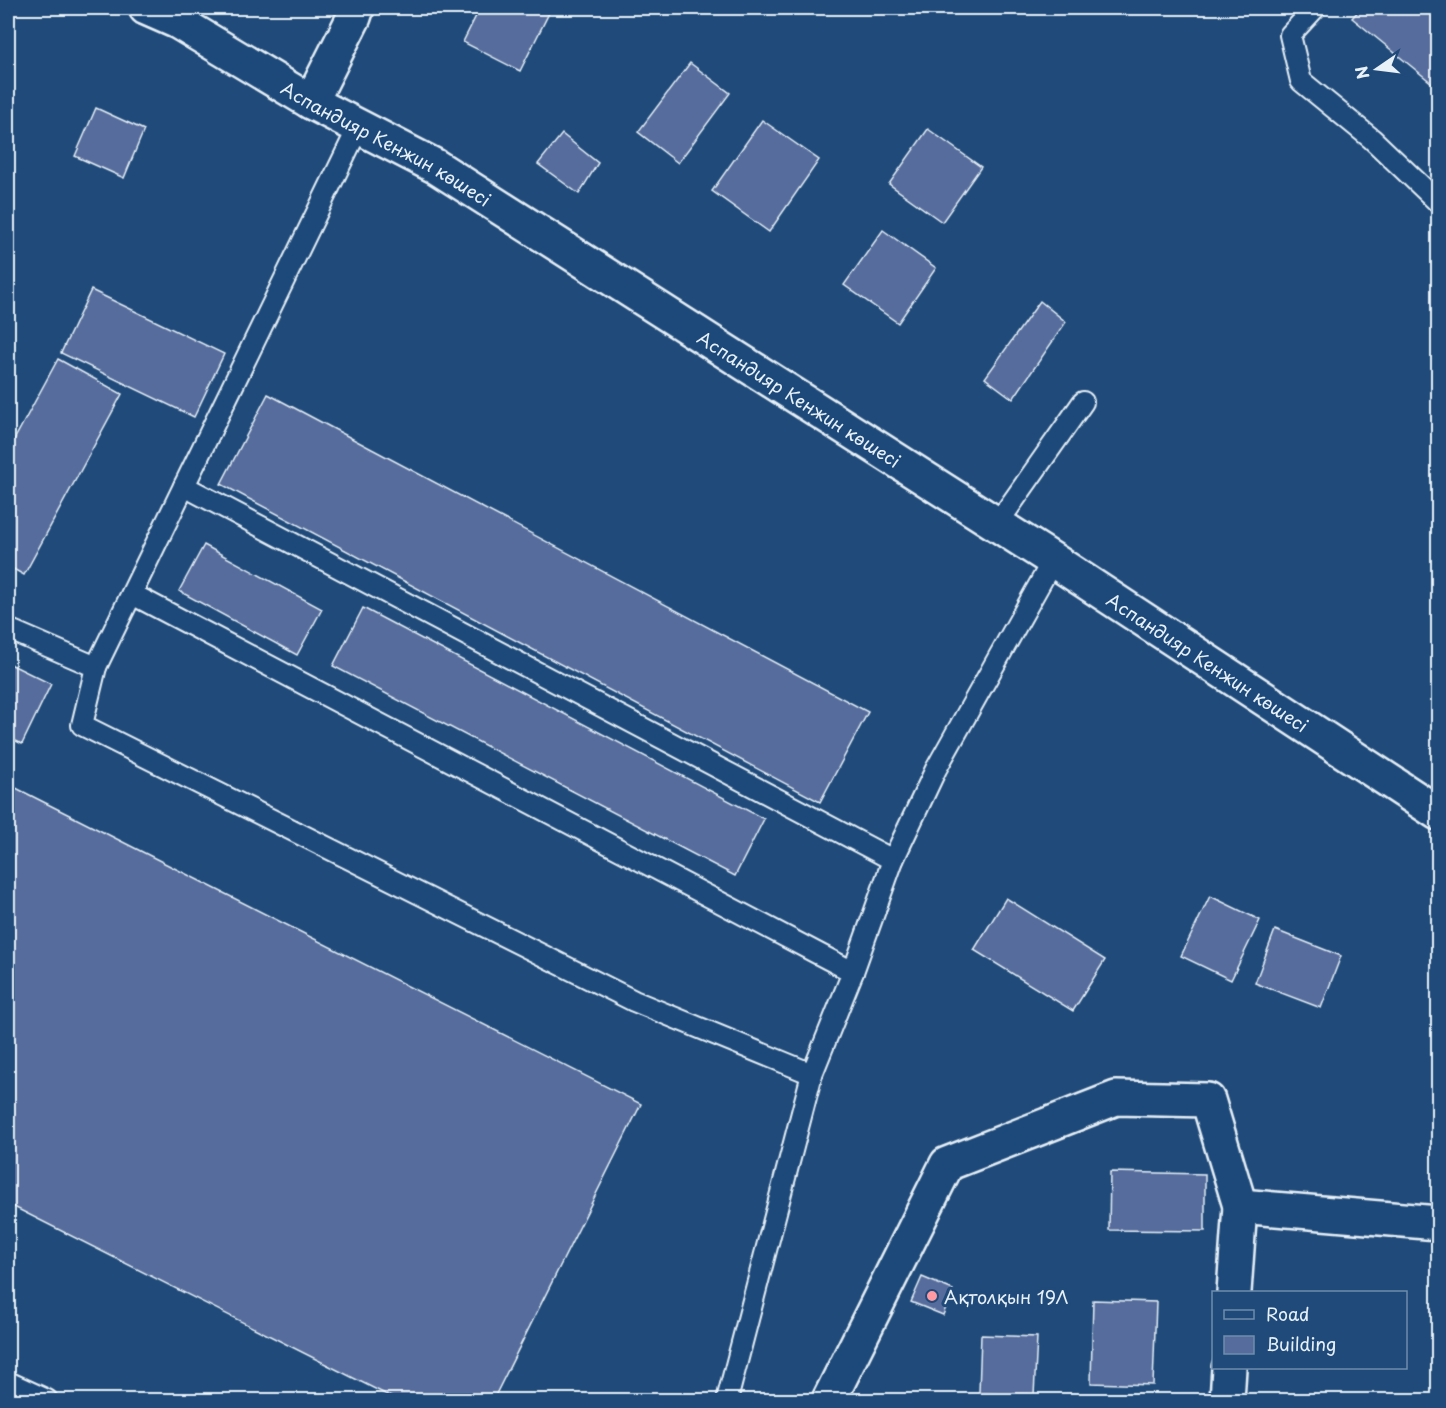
<svg xmlns="http://www.w3.org/2000/svg" width="1446" height="1408" font-family="'Playpen Sans',sans-serif">
<style>
.building{fill:#566c9c;stroke:#e8f1f8;stroke-width:1.5}
.lines{fill:none;stroke-linecap:round;stroke-linejoin:round}
.lane-casing{stroke:#e8f1f8;stroke-width:24}
.street-casing{stroke:#e8f1f8;stroke-width:38}
.lane{stroke:#1f4a7a;stroke-width:20}
.street{stroke:#1f4a7a;stroke-width:33}
.poi-dot{fill:#ff9aa2;stroke:#1f4a7a;stroke-width:2}
.labels{text-anchor:middle;dominant-baseline:central;stroke-width:6;stroke-linejoin:round;paint-order:stroke}
.street-label{font-size:18px;fill:#e8f1f8;stroke:#1f4a7a}
.poi-label{font-size:18px;fill:#e8f1f8;stroke:#1f4a7a;text-anchor:start}
</style>
<rect width="100%" height="100%" fill="#1f4a7a"/>
<filter id="ink" filterUnits="userSpaceOnUse"><feTurbulence type="fractalNoise" baseFrequency=".0167" numOctaves="2"/><feDisplacementMap in="SourceGraphic" scale="12" xChannelSelector="R" yChannelSelector="G"/><feConvolveMatrix kernelMatrix="1 2 1 2 8 2 1 2 1" color-interpolation-filters="sRGB"/></filter>
<g filter="url(#ink)">
<g class="building">
<path d="M480 8H538L549 13 520 71 463 42Z"/>
<path d="M1361 8H1438V88L1352 18Z"/>
<path d="M690 63 730 93 678 163 638 132Z"/>
<path d="M96 108 144 130 124 178 75 156Z"/>
<path d="M762 120 819 160 769 232 712 191Z"/>
<path d="M928 129 981 167 942 222 889 184Z"/>
<path d="M562 134 598 163 579 194 538 164Z"/>
<path d="M883 230 936 268 898 323 844 285Z"/>
<path d="M91 290 224 354 194 417 61 353Z"/>
<path d="M1040 301 1066 322 1013 399 985 378Z"/>
<path d="M58 359 122 394 24 575 8 566V451Z"/>
<path d="M268 394 868 712 820 802 221 484Z"/>
<path d="M204 545 322 609 297 655 179 591Z"/>
<path d="M363 608 764 819 735 876 333 666Z"/>
<path d="M8 663 51 684 22 744 8 737Z"/>
<path d="M8 784 641 1104 493 1400H397L8 1204Z"/>
<path d="M1210 896 1260 920 1231 980 1181 956Z"/>
<path d="M1006 898 1105 960 1073 1011 974 950Z"/>
<path d="M1275 930 1341 956 1321 1008 1255 983Z"/>
<path d="M1110 1172 1205 1174V1231L1109 1230Z"/>
<path d="M922 1277 953 1290 943 1315 911 1302Z"/>
<path d="M1093 1300 1156 1302 1153 1385 1091 1383Z"/>
<path d="M981 1335 1037 1337 1034 1395 979 1393Z"/>
</g>
<g class="lines">
<defs>
<g id="lane">
<path d="M1315 8 1290 35 1301 81 1372 139 1438 202"/>
<path d="M184 486 893 860"/>
<path d="M997 524 1083 402"/>
<path d="M132 594 853 972"/>
<path d="M8 629 96 667 82 725 634 1001 812 1074 853 972 893 860 936 769 1053 560"/>
<path d="M96 667 359 126"/>
<path d="M8 1382 47 1400"/>
<path d="M727 1400 812 1074"/>
</g>
<g id="street">
<path id="s1" d="M146 8 178 22 311 102 435 166 1053 560 1438 813"/>
<path d="M311 102 354 17 357 8"/>
<path d="M1240 1206 1438 1223"/>
<path d="M829 1400 947 1164 1116 1098 1208 1100 1240 1206 1234 1292"/>
<path d="M1227 1400 1229 1368"/>
</g>
</defs>
<use href="#lane" class="lane-casing"/>
<use href="#street" class="street-casing"/>
<use href="#lane" class="lane"/>
<use href="#street" class="street"/>
</g>
</g>
<circle class="poi-dot" cx="932" cy="1296" r="6"/>
<g class="labels">
<g class="street-label">
<text stroke="none"><textPath href="#s1" startOffset="276">Аспандияр Кенжин көшесі</textPath></text>
<text stroke="none"><textPath href="#s1" startOffset="762">Аспандияр Кенжин көшесі</textPath></text>
<text stroke="none"><textPath href="#s1" startOffset="1248">Аспандияр Кенжин көшесі</textPath></text>
</g>
<g class="poi-label">
<text x="944" y="1296">Ақтолқын 19Л</text>
</g>
</g>
<rect width="1446" height="1408" fill="none" stroke="#1f4a7a" stroke-width="30"/>
<rect x="15" y="15" width="1416" height="1378" fill="none" stroke="#e8f1f8" stroke-width="2" filter="url(#ink)"/>
<rect x="1212" y="1291" width="195" height="78" fill="#1f4a7a" stroke="#6f8dac" stroke-width="1.5"/>
<rect x="1224" y="1310" width="30" height="9" fill="#1f4a7a" stroke="#6f8dac" stroke-width="1.5"/>
<text x="1266" y="1321" font-size="18" fill="#e8f1f8">Road</text>
<rect x="1224" y="1336" width="30" height="18" fill="#566c9c" stroke="#6f8dac" stroke-width="1.5"/>
<text x="1266" y="1351" font-size="18" fill="#e8f1f8">Building</text>
<g transform="translate(1377 69) rotate(256)" stroke="#1f4a7a" stroke-width="4.5" paint-order="stroke">
<path d="M0-4.5L10 22L0 15L-10 22Z" fill="#e8f1f8"/>
<text y="-9" font-size="16" font-weight="bold" text-anchor="middle" fill="#e8f1f8">N</text>
</g>
</svg>
